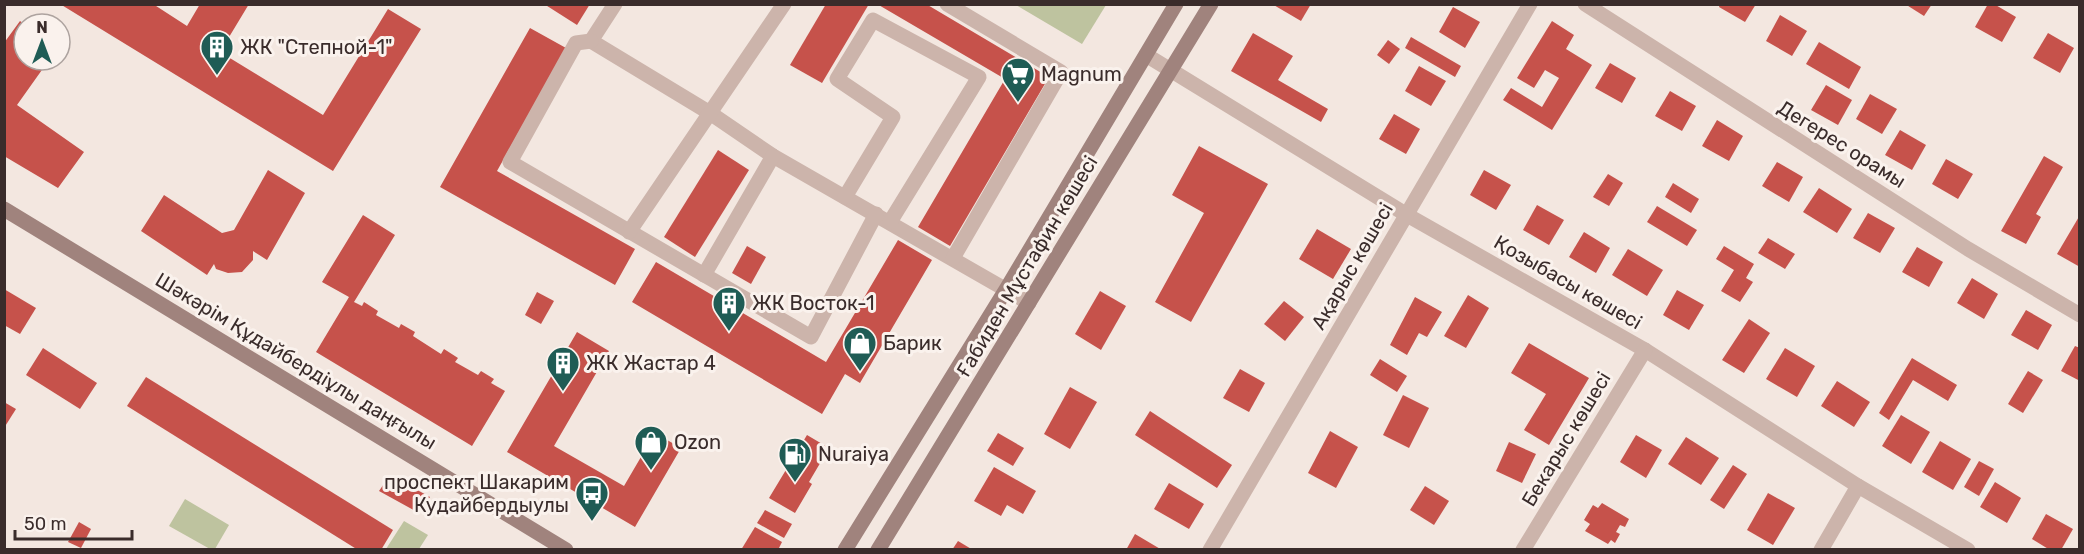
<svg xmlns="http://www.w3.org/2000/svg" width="2084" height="554" font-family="Rubik,sans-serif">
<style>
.green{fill:#bec39f}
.building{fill:#c6524b}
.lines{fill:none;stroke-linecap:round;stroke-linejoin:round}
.street{stroke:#ccb4ab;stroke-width:15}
.secondary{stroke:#a0837d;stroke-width:15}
.labels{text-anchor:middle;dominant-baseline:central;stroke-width:6;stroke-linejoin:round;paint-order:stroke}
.poi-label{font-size:20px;fill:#3a2c2b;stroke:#faf2ed;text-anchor:start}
.street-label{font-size:20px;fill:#3a2c2b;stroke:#faf2ed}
</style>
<rect width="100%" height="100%" fill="#f3e7e0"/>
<g class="green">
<path d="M1016 5H1106L1082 44Z"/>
<path d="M185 499 229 525 215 549H210L169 526Z"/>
<path d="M404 521 428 535 419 549H386Z"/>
</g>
<g class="building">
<path d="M60 4H153L187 26 200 4H249L220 52 323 115 388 9 421 29 333 171Z"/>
<path d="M544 4H590L577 25Z"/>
<path d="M826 4H869L822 83 790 65Z"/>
<path d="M877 4H926L1049 77 950 246 918 227 1005 79Z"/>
<path d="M1272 4H1311L1301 21Z"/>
<path d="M1720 4H1756L1745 22 1719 7Z"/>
<path d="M1905 4H1932L1924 16Z"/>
<path d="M1988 4H1994L2016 17 2002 42 1975 27Z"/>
<path d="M1453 7 1480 22 1465 48 1439 32Z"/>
<path d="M1780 15 1807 31 1792 56 1766 41Z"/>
<path d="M20 21 24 24V60H49L17 105 84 152 58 188 4 156V43Z"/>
<path d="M1552 21 1574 35 1566 49 1592 65 1552 130 1503 100 1511 88 1542 107 1559 78 1545 70 1534 88 1517 78Z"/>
<path d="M530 28 566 48 497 171 635 249 615 285 440 187Z"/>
<path d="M1253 33 1293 56 1278 80 1328 109 1321 122 1231 71Z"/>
<path d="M2048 33 2074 48 2060 73 2033 58Z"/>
<path d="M1411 37 1461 66 1455 77 1405 48Z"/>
<path d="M1388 40 1400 49 1389 64 1377 55Z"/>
<path d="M1819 42 1861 67 1849 89 1806 64Z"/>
<path d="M1610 63 1636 78 1622 103 1595 88Z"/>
<path d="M1419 66 1446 81 1431 106 1405 91Z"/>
<path d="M1826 85 1852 100 1838 125 1811 110Z"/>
<path d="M1670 91 1696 106 1682 131 1655 116Z"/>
<path d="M1870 94 1897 109 1882 134 1856 119Z"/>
<path d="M1394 114 1420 129 1406 154 1379 139Z"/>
<path d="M1717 120 1743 136 1729 161 1702 146Z"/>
<path d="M1900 130 1926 145 1912 170 1885 155Z"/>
<path d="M1199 146 1268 184 1191 322 1155 302 1204 213 1172 195Z"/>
<path d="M718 150 749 170 695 257 664 237Z"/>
<path d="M2044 156 2063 167 2036 214 2041 217 2026 244 2001 231Z"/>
<path d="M1946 159 1973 174 1958 199 1932 184Z"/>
<path d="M1777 162 1803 177 1789 202 1762 186Z"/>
<path d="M268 170 305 193 267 260 253 251V260L242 272 228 273 216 269 214 264 207 275 141 231 164 195 222 233 234 230Z"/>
<path d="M1484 170 1511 185 1496 210 1470 195Z"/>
<path d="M1608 174 1623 183 1609 206 1593 197Z"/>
<path d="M1673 183 1699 199 1691 213 1665 197Z"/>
<path d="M1819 188 1852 209 1837 233 1803 212Z"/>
<path d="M1537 205 1564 220 1549 245 1523 230Z"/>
<path d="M1657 206 1697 230 1687 246 1647 222Z"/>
<path d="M1868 213 1895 228 1880 253 1853 238Z"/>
<path d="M363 215 395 235 354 302 362 306 364 302 378 311 376 315 399 328 401 324 415 332 413 336 441 354 444 349 458 358 455 362 478 375 481 371 494 379 491 383 505 391 472 446 316 352 349 297 322 282Z"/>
<path d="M2080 215V267L2057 254Z"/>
<path d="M1317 229 1351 249 1333 279 1299 259Z"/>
<path d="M1584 232 1610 248 1596 273 1569 257Z"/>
<path d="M1768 238 1795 254 1785 269 1758 253Z"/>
<path d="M898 240 932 260 860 383 845 374 822 414 632 302 656 262 826 362Z"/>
<path d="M747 246 766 257 751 284 732 273Z"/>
<path d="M1724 246 1754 264 1746 278 1753 282 1740 302 1721 291 1734 270 1716 259Z"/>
<path d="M1917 247 1943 262 1929 287 1902 272Z"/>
<path d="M1628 249 1663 270 1647 296 1612 275Z"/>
<path d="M1972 278 1998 294 1984 319 1957 303Z"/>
<path d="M4 289 36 308 20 334 4 325Z"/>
<path d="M1677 290 1704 305 1689 330 1663 315Z"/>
<path d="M1100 291 1126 306 1101 350 1075 334Z"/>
<path d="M537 292 554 301 541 324 525 315Z"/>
<path d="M1468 295 1489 308 1466 348 1444 336Z"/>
<path d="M1415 297 1442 312 1427 337 1419 333 1407 355 1390 345Z"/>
<path d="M1284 301 1304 317 1285 341 1264 324Z"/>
<path d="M2026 310 2052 325 2038 350 2011 335Z"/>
<path d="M1749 319 1770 333 1744 373 1722 360Z"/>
<path d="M577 332 609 351 554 446 624 486 655 433 681 448 635 527 507 452Z"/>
<path d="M1529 343 1589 378 1549 445 1524 430 1546 394 1511 373Z"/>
<path d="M2075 346 2080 348V381L2061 371Z"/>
<path d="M43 348 97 383 80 409 26 375Z"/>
<path d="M1785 348 1815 366 1797 397 1766 379Z"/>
<path d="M1912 358 1957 385 1948 401 1913 380 1889 420 1879 413Z"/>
<path d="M1380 359 1407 376 1397 392 1370 375Z"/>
<path d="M1240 369 1265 383 1249 412 1223 398Z"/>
<path d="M2028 371 2043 380 2023 413 2008 404Z"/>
<path d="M146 377 393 530 381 550H358L127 406Z"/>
<path d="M1837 381 1870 402 1854 427 1821 406Z"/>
<path d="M1070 387 1097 402 1070 449 1044 434Z"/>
<path d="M1403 395 1429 408 1409 448 1383 435Z"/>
<path d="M4 402 16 409 4 428Z"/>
<path d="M1150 411 1232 465 1217 488 1135 435Z"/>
<path d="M1901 415 1930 432 1911 464 1882 446Z"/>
<path d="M1330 431 1358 447 1336 488 1308 473Z"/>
<path d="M998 433 1024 448 1013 466 987 451Z"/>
<path d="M807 435 829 448 809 482 812 484 795 513 769 498Z"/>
<path d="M1636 435 1662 450 1646 478 1620 462Z"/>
<path d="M1686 437 1719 458 1701 485 1668 464Z"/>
<path d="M1940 441 1971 459 1953 490 1922 472Z"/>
<path d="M1509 442 1536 454 1522 483 1496 471Z"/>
<path d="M1979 461 1994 469 1979 496 1964 487Z"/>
<path d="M1733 465 1747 474 1724 509 1710 500Z"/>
<path d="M994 467 1036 491 1023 514 1007 505 1001 516 974 501Z"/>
<path d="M390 475 430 497 419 513 379 491Z"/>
<path d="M1995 482 2021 498 2007 523 1980 507Z"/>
<path d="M1169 483 1204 504 1189 529 1154 509Z"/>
<path d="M1425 486 1449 501 1434 525 1410 510Z"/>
<path d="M1768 493 1795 508 1773 545 1747 530Z"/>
<path d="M1602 503 1629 519 1625 527 1620 525 1616 532 1620 534 1615 543 1611 540 1608 544 1585 531 1590 524 1584 520 1593 505 1598 508Z"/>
<path d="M765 510 792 524 784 538 757 523Z"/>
<path d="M2046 514 2073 529 2061 550H2050L2032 539Z"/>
<path d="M79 522 91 529 81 548 68 542Z"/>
<path d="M755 527 782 542 778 550H741Z"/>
<path d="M1135 534 1162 550H1126Z"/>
<path d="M958 541 973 550H952Z"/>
</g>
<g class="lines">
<g class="street">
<path d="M615 4 591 41 710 113 773 156 1029 303"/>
<path d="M947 4 1061 72 953 258"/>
<path d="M1585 4 1968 249 2080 315"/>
<path d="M591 41 576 43 510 162 811 337 876 214"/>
<path d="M1146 55 1407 215 1645 350 1858 486 1968 550"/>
<path d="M845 197 893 117 837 79 873 20 979 77 890 222"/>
<path d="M629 232 784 4"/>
<path d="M704 275 773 156"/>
<path d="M1210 550 1530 4"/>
<path d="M1523 550 1645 350"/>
<path d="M1821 550 1858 486"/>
</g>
<g class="secondary">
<path d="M4 209 566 550"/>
<path d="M845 550 1007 288 1176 4"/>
<path d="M878 550 1211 4"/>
</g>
</g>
<defs>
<symbol id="building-pin" viewBox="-11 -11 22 30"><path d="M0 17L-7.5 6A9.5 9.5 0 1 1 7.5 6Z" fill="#1f5c55" stroke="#faf2ed"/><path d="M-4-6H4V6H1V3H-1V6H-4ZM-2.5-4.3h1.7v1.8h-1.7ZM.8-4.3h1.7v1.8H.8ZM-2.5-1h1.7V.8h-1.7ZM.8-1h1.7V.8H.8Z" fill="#fff"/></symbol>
<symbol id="supermarket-pin" viewBox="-11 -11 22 30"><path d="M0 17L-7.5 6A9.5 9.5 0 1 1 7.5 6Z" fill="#1f5c55" stroke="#faf2ed"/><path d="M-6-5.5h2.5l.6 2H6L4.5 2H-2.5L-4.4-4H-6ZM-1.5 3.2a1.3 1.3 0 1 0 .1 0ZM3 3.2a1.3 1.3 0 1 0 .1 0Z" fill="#fff"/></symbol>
<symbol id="shop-pin" viewBox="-11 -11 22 30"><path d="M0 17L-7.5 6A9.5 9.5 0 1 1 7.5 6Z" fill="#1f5c55" stroke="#faf2ed"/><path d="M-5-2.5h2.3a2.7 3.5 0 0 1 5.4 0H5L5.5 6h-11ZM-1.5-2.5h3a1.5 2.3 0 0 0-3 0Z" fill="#fff"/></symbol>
<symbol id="fuel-pin" viewBox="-11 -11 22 30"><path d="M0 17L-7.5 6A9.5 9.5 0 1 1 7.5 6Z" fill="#1f5c55" stroke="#faf2ed"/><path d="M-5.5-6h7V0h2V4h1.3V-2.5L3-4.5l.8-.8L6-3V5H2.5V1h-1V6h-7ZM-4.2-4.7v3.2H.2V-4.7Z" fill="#fff"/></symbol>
<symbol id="bus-pin" viewBox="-11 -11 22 30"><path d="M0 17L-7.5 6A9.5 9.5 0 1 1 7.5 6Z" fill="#1f5c55" stroke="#faf2ed"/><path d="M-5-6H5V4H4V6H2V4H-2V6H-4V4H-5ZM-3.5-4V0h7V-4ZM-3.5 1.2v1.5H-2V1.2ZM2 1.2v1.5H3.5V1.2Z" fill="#fff"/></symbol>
</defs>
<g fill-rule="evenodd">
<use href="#building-pin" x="198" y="28" width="38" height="52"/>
<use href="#supermarket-pin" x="999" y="55" width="38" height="52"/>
<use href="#building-pin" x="710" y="284" width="38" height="52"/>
<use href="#shop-pin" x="841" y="324" width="38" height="52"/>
<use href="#building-pin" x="544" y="344" width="38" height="52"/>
<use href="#shop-pin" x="632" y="423" width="38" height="52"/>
<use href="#fuel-pin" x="776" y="435" width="38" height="52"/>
<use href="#bus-pin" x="573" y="474" width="38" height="52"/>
</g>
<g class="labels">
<g class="poi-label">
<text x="240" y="47">ЖК "Степной-1"</text>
<text x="1041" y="74">Magnum</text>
<text x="752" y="303">ЖК Восток-1</text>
<text x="883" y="343">Барик</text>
<text x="586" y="363">ЖК Жастар 4</text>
<text x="674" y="442">Ozon</text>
<text x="818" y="454">Nuraiya</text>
<text x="569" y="482" text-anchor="end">проспект Шaкaрим<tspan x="569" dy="23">Кудайбердыулы</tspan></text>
</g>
<g class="street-label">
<text transform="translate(1842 144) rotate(32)">Дегерес орамы</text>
<text transform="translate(1027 266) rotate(-59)">Ғабиден Мұстафин көшесі</text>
<text transform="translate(1352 266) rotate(-60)">Ақарыс көшесі</text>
<text transform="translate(1568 282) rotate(30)">Қозыбасы көшесі</text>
<text transform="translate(296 361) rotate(31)">Шәкәрім Құдайбердіұлы даңғылы</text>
<text transform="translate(1566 439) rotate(-59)">Бекарыс көшесі</text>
</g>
</g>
<rect width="2084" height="554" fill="none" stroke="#3a2c2b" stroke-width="12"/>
<g transform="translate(42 42)"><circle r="28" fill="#faf2ed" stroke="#ada39f" stroke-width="1.5"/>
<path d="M0-4.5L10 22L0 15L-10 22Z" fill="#1f5c55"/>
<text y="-9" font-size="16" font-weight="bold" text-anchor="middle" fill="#3a2c2b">N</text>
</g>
<path d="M15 530v9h117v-9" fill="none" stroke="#3a2c2b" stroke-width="3"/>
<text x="24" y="530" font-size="18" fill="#3a2c2b" stroke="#faf2ed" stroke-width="4.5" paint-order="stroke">50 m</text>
</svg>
